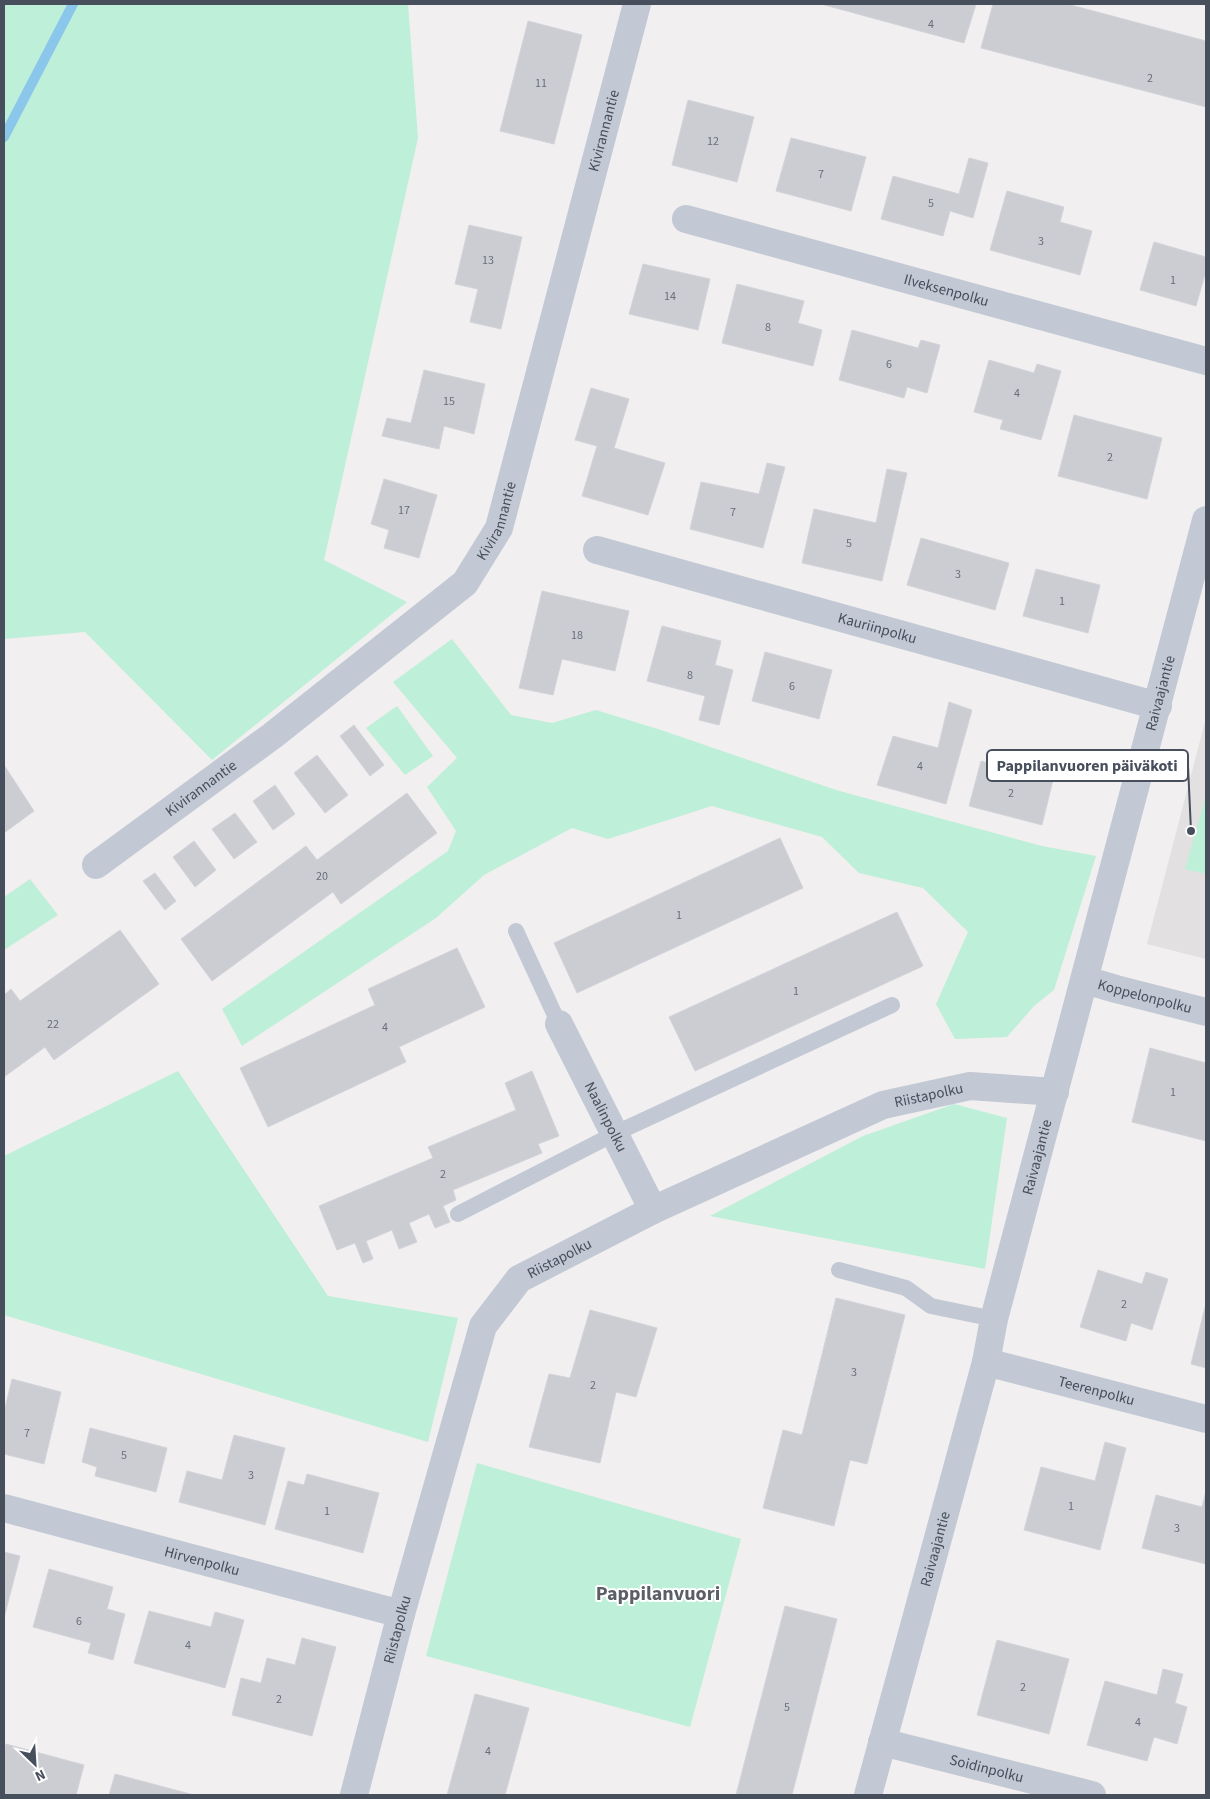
<svg xmlns="http://www.w3.org/2000/svg" width="1210" height="1799" font-family="'Source Sans 3',sans-serif">
<style>
.education{fill:#e2e0e1}
.green{fill:#beefd9}
.lines{fill:none;stroke-linecap:round;stroke-linejoin:round}
.stream{stroke:#8bc6eb;stroke-width:10}
.building{fill:#cccdd3;stroke:#d3d4da}
.service{stroke:#c2c8d4;stroke-width:16}
.minor{stroke:#c2c8d4;stroke-width:28}
.labels{text-anchor:middle;dominant-baseline:central;stroke-width:4;stroke-linejoin:round;paint-order:stroke}
.number-label{font-size:12px;fill:#686e7a}
.street-label{font-size:15px;fill:#474e5c;stroke:#fff}
.district-label{font-size:20px;font-weight:bold;fill:#5b5e64;stroke:#fff}
.leader{fill:none;stroke:#474e5c;stroke-width:2}
.callout-dot{fill:#474e5c;stroke:#fff;stroke-width:2}
.callout{fill:#fff;stroke:#474e5c;stroke-width:2}
.callout-label{font-size:16px;text-anchor:middle;font-weight:bold;fill:#474e5c}
</style>
<rect width="100%" height="100%" fill="#f1efef"/>
<path class="education" d="M1206 718V959L1147 944Z"/>
<g class="green">
<path d="M4 4H408L418 138 324 560 407 602 212 760 85 632 4 639Z"/>
<path d="M452 639 511 715 552 723 596 710 661 730 836 790 1042 846 1096 856 1054 990 1034 1006 1007 1037 955 1039 936 1004 968 932 923 888 859 873 822 837 712 806 608 839 572 828 484 875 436 918 242 1046 222 1009 448 851 456 831 427 787 457 758 393 682Z"/>
<path d="M397 706 433 756 405 775 366 728Z"/>
<path d="M1206 795V874L1185 869Z"/>
<path d="M30 879 58 915 4 950V897Z"/>
<path d="M178 1071 328 1296 458 1318 428 1442 4 1315V1156Z"/>
<path d="M954 1104 1007 1118 985 1269 710 1216 863 1136Z"/>
<path d="M477 1463 741 1539 690 1727 426 1656Z"/>
</g>
<g class="lines">
<path class="stream" d="M4 137 73 4"/>
</g>
<g class="building">
<path d="M821 4H976L964 43Z"/>
<path d="M993 4H1067L1206 41V107L981 48Z"/>
<path d="M528 21 582 35 554 144 500 131Z"/>
<path d="M688 100 754 117 737 182 672 165Z"/>
<path d="M791 138 866 157 851 211 776 191Z"/>
<path d="M969 158 988 163 973 218 950 211 943 236 881 219 893 176 959 194Z"/>
<path d="M1007 191 1064 207 1060 222 1092 231 1080 275 990 250Z"/>
<path d="M469 225 522 237 501 329 470 322 478 289 455 284Z"/>
<path d="M1154 242 1206 257V271L1196 306 1140 290Z"/>
<path d="M643 264 710 279 698 330 629 314Z"/>
<path d="M737 284 804 301 798 323 822 330 813 366 722 343Z"/>
<path d="M852 330 918 348 921 340 940 345 927 393 907 387 904 398 839 380Z"/>
<path d="M989 360 1034 373 1037 364 1061 371 1041 440 1000 429 1003 420 974 412Z"/>
<path d="M424 370 485 384 474 434 444 426 439 449 382 436 387 418 411 423Z"/>
<path d="M591 388 629 399 614 448 665 463 648 515 582 496 597 446 575 440Z"/>
<path d="M1074 415 1162 438 1147 499 1058 476Z"/>
<path d="M767 463 785 467 763 548 690 529 701 482 759 494Z"/>
<path d="M887 469 907 473 882 581 802 563 814 509 876 523Z"/>
<path d="M384 479 437 495 419 558 384 548 389 530 371 524Z"/>
<path d="M921 538 1009 563 995 610 907 585Z"/>
<path d="M1036 569 1100 585 1088 633 1023 616Z"/>
<path d="M542 591 629 611 615 671 562 659 553 695 519 688Z"/>
<path d="M662 626 721 641 715 665 733 670 719 725 699 720 705 696 647 681Z"/>
<path d="M765 652 832 670 819 719 752 701Z"/>
<path d="M949 702 972 710 946 804 877 785 893 736 938 748Z"/>
<path d="M354 725 384 765 370 776 340 736Z"/>
<path d="M317 755 348 795 325 813 294 773Z"/>
<path d="M981 761 1053 780 1042 825 969 806Z"/>
<path d="M4 765 34 811 4 833Z"/>
<path d="M275 785 295 814 273 830 253 801Z"/>
<path d="M407 793 437 833 341 904 333 892 212 981 181 939 306 846 317 860Z"/>
<path d="M235 813 257 842 234 859 212 829Z"/>
<path d="M780 838 803 888 577 993 554 943Z"/>
<path d="M194 841 216 870 195 887 173 857Z"/>
<path d="M155 873 176 901 165 910 143 881Z"/>
<path d="M897 912 923 966 695 1071 669 1017Z"/>
<path d="M120 930 159 984 54 1060 45 1047 4 1077V995L11 989 20 1001Z"/>
<path d="M457 948 485 1007 399 1047 406 1062 268 1127 240 1068 375 1005 368 989Z"/>
<path d="M1150 1048 1206 1063V1141L1132 1122Z"/>
<path d="M532 1071 559 1136 538 1144 542 1153 453 1190 456 1200 443 1206 450 1222 435 1228 429 1214 409 1223 417 1242 399 1249 392 1230 366 1241 373 1259 363 1263 355 1243 337 1250 319 1206 433 1158 428 1147 516 1110 505 1083Z"/>
<path d="M1098 1270 1142 1284 1146 1272 1168 1279 1152 1330 1131 1323 1126 1341 1080 1327Z"/>
<path d="M836 1298 905 1315 867 1464 850 1460 834 1526 763 1508 783 1430 802 1435Z"/>
<path d="M1206 1303V1368L1191 1364Z"/>
<path d="M590 1310 657 1328 636 1397 616 1392 600 1463 529 1447 549 1374 570 1378Z"/>
<path d="M12 1379 61 1392 44 1464 4 1454V1412Z"/>
<path d="M90 1428 167 1448 156 1492 95 1476 97 1467 82 1462Z"/>
<path d="M234 1435 285 1448 265 1525 179 1502 187 1471 222 1480Z"/>
<path d="M1105 1442 1126 1448 1100 1550 1024 1530 1041 1467 1095 1481Z"/>
<path d="M307 1474 379 1493 363 1553 275 1529 288 1481 304 1485Z"/>
<path d="M1206 1491V1564L1142 1548 1156 1495 1202 1507Z"/>
<path d="M4 1552 20 1556 4 1618Z"/>
<path d="M49 1569 113 1587 107 1609 125 1614 113 1660 88 1653 91 1643 33 1627Z"/>
<path d="M785 1606 837 1619 792 1795H736Z"/>
<path d="M149 1611 211 1627 215 1612 244 1620 225 1688 134 1663Z"/>
<path d="M302 1638 336 1647 312 1736 232 1715 241 1678 261 1683 267 1658 295 1665Z"/>
<path d="M997 1640 1069 1659 1049 1734 977 1715Z"/>
<path d="M1163 1669 1183 1674 1175 1703 1187 1707 1177 1744 1154 1737 1147 1761 1087 1745 1105 1681 1157 1695Z"/>
<path d="M475 1694 529 1708 505 1795H447Z"/>
<path d="M6 1744 84 1765 76 1795H4V1755Z"/>
<path d="M115 1774 194 1795H109Z"/>
</g>
<g class="lines">
<g class="service">
<path d="M516 931 559 1024"/>
<path d="M458 1214 616 1133 892 1005"/>
<path d="M839 1270 906 1288 931 1306 994 1319"/>
</g>
<g class="minor">
<path id="s1" d="M686 219 1206 361"/>
<path id="s2" d="M597 550 1158 706"/>
<path id="s3" d="M96 865 272 736 465 583 499 528 637 4"/>
<path id="s4" d="M1085 980 1116 989 1206 1012"/>
<path id="s5" d="M559 1024 653 1210"/>
<path id="s6" d="M986 1362 1206 1419"/>
<path id="s7" d="M4 1508 401 1614"/>
<path id="s8" d="M882 1742 1092 1795"/>
<path id="s9" d="M354 1795 401 1614 483 1326 519 1279 653 1210 883 1105 970 1086 1055 1092"/>
<path id="s10" d="M868 1795 986 1362 994 1319 1206 520"/>
</g>
</g>
<g class="labels">
<g class="number-label">
<text x="931" y="24">4</text>
<text x="1150" y="78">2</text>
<text x="541" y="83">11</text>
<text x="713" y="141">12</text>
<text x="821" y="174">7</text>
<text x="931" y="203">5</text>
<text x="1041" y="241">3</text>
<text x="488" y="260">13</text>
<text x="1173" y="280">1</text>
<text x="670" y="296">14</text>
<text x="768" y="327">8</text>
<text x="889" y="364">6</text>
<text x="1017" y="393">4</text>
<text x="449" y="401">15</text>
<text x="1110" y="457">2</text>
<text x="404" y="510">17</text>
<text x="733" y="512">7</text>
<text x="849" y="543">5</text>
<text x="958" y="574">3</text>
<text x="1062" y="601">1</text>
<text x="577" y="635">18</text>
<text x="690" y="675">8</text>
<text x="792" y="686">6</text>
<text x="920" y="766">4</text>
<text x="1011" y="793">2</text>
<text x="322" y="876">20</text>
<text x="679" y="915">1</text>
<text x="796" y="991">1</text>
<text x="53" y="1024">22</text>
<text x="385" y="1027">4</text>
<text x="1173" y="1092">1</text>
<text x="443" y="1174">2</text>
<text x="1124" y="1304">2</text>
<text x="854" y="1372">3</text>
<text x="593" y="1385">2</text>
<text x="27" y="1433">7</text>
<text x="124" y="1455">5</text>
<text x="251" y="1475">3</text>
<text x="1071" y="1506">1</text>
<text x="327" y="1511">1</text>
<text x="1177" y="1528">3</text>
<text x="79" y="1621">6</text>
<text x="188" y="1645">4</text>
<text x="1023" y="1687">2</text>
<text x="279" y="1699">2</text>
<text x="787" y="1707">5</text>
<text x="1138" y="1722">4</text>
<text x="488" y="1751">4</text>
</g>
<g class="street-label">
<text stroke="none"><textPath href="#s3" startOffset="940">Kivirannantie</textPath></text>
<text stroke="none"><textPath href="#s1" startOffset="270">Ilveksenpolku</textPath></text>
<text stroke="none"><textPath href="#s3" startOffset="535">Kivirannantie</textPath></text>
<text stroke="none"><textPath href="#s2" startOffset="291">Kauriinpolku</textPath></text>
<text stroke="none"><textPath href="#s10" startOffset="1140">Raivaajantie</textPath></text>
<text stroke="none"><textPath href="#s3" startOffset="130">Kivirannantie</textPath></text>
<text stroke="none"><textPath href="#s4" startOffset="62">Koppelonpolku</textPath></text>
<text stroke="none"><textPath href="#s9" startOffset="996">Riistapolku</textPath></text>
<text stroke="none"><textPath href="#s5" startOffset="104">Naalinpolku</textPath></text>
<text stroke="none"><textPath href="#s10" startOffset="660">Raivaajantie</textPath></text>
<text stroke="none"><textPath href="#s9" startOffset="591">Riistapolku</textPath></text>
<text stroke="none"><textPath href="#s6" startOffset="114">Teerenpolku</textPath></text>
<text stroke="none"><textPath href="#s10" startOffset="255">Raivaajantie</textPath></text>
<text stroke="none"><textPath href="#s7" startOffset="205">Hirvenpolku</textPath></text>
<text stroke="none"><textPath href="#s9" startOffset="171">Riistapolku</textPath></text>
<text stroke="none"><textPath href="#s8" startOffset="108">Soidinpolku</textPath></text>
</g>
<g class="district-label">
<text x="658" y="1594">Pappilanvuori</text>
</g>
</g>
<path class="leader" d="M1191 831L1188 766"/>
<circle class="callout-dot" cx="1191" cy="831" r="5"/>
<rect class="callout" x="987" y="750" width="201" height="31" rx="5"/>
<g class="callout-label">
<text x="1087" y="771">Pappilanvuoren päiväkoti</text>
</g>
<rect width="1210" height="1799" fill="none" stroke="#474e5c" stroke-width="10"/>
<g transform="translate(35 1764) rotate(155)" stroke="#ffffff" stroke-width="4" paint-order="stroke">
<path d="M0-4L9 19L0 12L-9 19Z" fill="#474e5c"/>
<text y="-8" font-size="14" font-weight="bold" text-anchor="middle" fill="#474e5c">N</text>
</g>
</svg>
